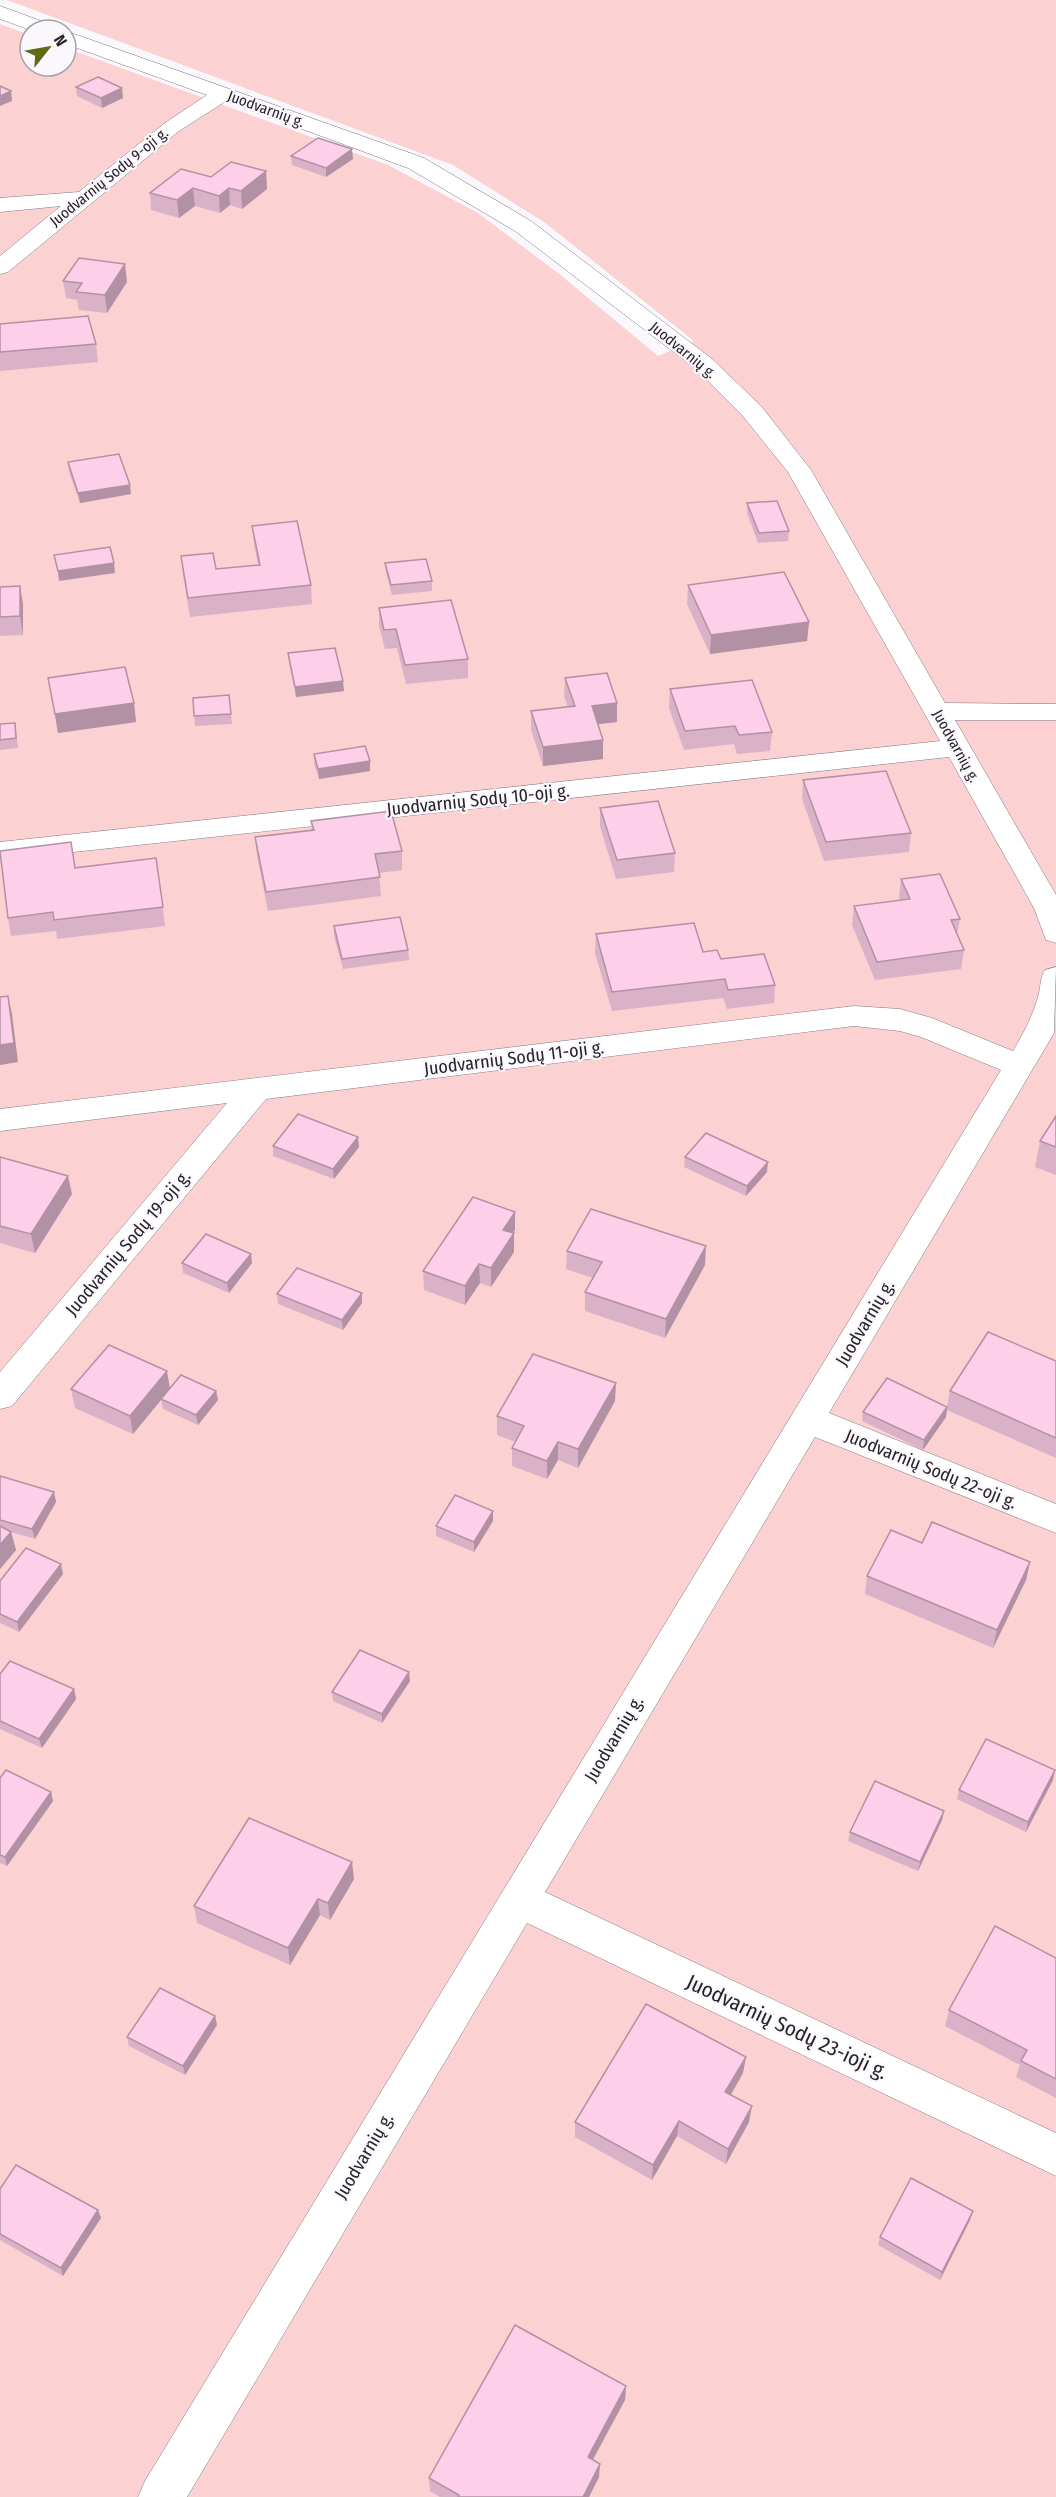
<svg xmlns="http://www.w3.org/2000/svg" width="1056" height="2497" font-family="'Fira Sans Condensed',sans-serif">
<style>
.green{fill:#fbd1d1}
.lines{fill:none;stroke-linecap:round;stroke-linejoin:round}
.minor-casing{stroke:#817987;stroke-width:1}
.minor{fill:#fff;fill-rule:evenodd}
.wall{fill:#dab2c8}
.shaded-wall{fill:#b191a3}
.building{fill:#fdcfe9;stroke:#b191a3;stroke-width:1.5}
.labels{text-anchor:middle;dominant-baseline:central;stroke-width:4.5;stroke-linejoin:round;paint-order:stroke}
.far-street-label{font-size:15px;fill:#262328;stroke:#faf7fd}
.street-label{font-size:18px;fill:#262328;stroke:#faf7fd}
.near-street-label{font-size:21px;fill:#262328;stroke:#faf7fd}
</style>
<rect width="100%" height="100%" fill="#faf7fd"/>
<path class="green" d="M7 0H1056V2497H0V24L30 35V66H66V48L388 165 478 213 558 273 658 356 694 341 544 222 453 165Z"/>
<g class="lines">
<defs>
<g id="minor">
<path d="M0 6 55 26 58 30H30L0 19Z"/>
<path d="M66 31 424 158 531 221 712 359 761 406 811 470 945 703 1056 704V720H955L1056 895V943L1046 940 1034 908 949 757 0 860V842L940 741 788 472 743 416 696 369 515 231 408 168 226 101 179 131 8 272 0 274V256L61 206 0 212V198L79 192 165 123 207 95 66 44Z"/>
<path d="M1056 967 1054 1033 829 1413 1056 1504V1533L815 1437 545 1892 1056 2133V2176L527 1923 187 2497H138L145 2481 1001 1070 921 1037 900 1031 854 1026 266 1099 12 1406 0 1409V1372L227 1103 0 1131V1109L854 1006 900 1009 932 1018 1013 1051C1024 1033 1034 1013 1039 993 1041 984 1040 978 1045 970Z"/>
</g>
</defs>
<use href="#minor" class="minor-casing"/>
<use href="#minor" class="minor"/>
</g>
<g class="wall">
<path d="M76 87 123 98 102 108 77 96Z"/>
<path d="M291 156 353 159 326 177 292 165Z"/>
<path d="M266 171 267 189 242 209 230 205 220 213 195 206 179 218 151 210 150 193 211 177Z"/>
<path d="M63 281 127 282 107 313 79 310 77 300 66 298Z"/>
<path d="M0 324 96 344 98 362 0 371Z"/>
<path d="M68 462 131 494 80 503 69 472Z"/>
<path d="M747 503 789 531 788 541 758 543 747 513Z"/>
<path d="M252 526 311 585 312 604 190 617 183 575 181 556 216 569 258 565 254 544Z"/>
<path d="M385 563 432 581V591L392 595 386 573Z"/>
<path d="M688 585 809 622 807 641 710 654 687 604Z"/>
<path d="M0 587 23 604V635L0 636Z"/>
<path d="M379 608 468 659V678L406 684 397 648 385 649 379 626Z"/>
<path d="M288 653 344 691 296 697 289 663Z"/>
<path d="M48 678 134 703 136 722 58 733Z"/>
<path d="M565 678 617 703V722L598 724 603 759 543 766 531 730V711L568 707 564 696Z"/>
<path d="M670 689 772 732 770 751 737 754 734 744 684 750 669 708Z"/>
<path d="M229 695 232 724 195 726 193 698Z"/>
<path d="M15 723 18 748 0 750V724Z"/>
<path d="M314 754 370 771 319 779 314 764Z"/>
<path d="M803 780 911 833 909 852 824 861 802 799Z"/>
<path d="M600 808 675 853 674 872 616 879 600 826Z"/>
<path d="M311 821 402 851V870L379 873 381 896 268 911 257 856 255 837 312 830Z"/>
<path d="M156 858 165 926 57 939 56 931 11 936 8 918 75 867Z"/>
<path d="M901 879 960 919 957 934 964 950 961 969 875 980 852 925 854 906 900 901 899 898Z"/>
<path d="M334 926 408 950 409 960 343 969 334 936Z"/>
<path d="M596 934 703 952 775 985 774 1003 727 1009 723 998 612 1011 595 953Z"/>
<path d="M1056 1116V1175L1035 1167 1040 1141Z"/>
<path d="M273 1146 359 1147 334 1179 273 1156Z"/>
<path d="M0 1157 72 1194 35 1253 0 1243Z"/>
<path d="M685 1157 767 1172 746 1196 684 1167Z"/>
<path d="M515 1230 513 1233 514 1252 491 1287 480 1283 465 1305 424 1290 423 1271Z"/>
<path d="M567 1251 705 1265 665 1338 585 1311V1292L593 1278 566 1269Z"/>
<path d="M182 1263H252L229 1293 183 1273Z"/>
<path d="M362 1293V1303L343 1330 278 1304 277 1294Z"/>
<path d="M1056 1361V1458L947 1410 946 1417 923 1450 862 1421 863 1412 947 1407 950 1391Z"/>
<path d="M71 1389H170L216 1391 218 1400 198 1425 163 1409 161 1400 133 1434 75 1408Z"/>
<path d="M615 1401 578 1468 558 1460 547 1479 512 1466V1448L516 1442 497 1435V1416Z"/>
<path d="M0 1476 54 1492 56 1502 35 1539 11 1532 16 1550 0 1569Z"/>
<path d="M493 1511V1521L474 1552 436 1536V1526Z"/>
<path d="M922 1543 1030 1562 1026 1580 993 1648 865 1594 867 1576Z"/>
<path d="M63 1574 19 1632 0 1623V1581Z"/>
<path d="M0 1674 74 1689 76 1699 42 1748 0 1729Z"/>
<path d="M410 1681 382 1723 333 1701 332 1692Z"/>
<path d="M0 1778 51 1792 53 1801 7 1866 0 1863Z"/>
<path d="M1053 1780 1026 1832 957 1799 959 1790Z"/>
<path d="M944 1811 942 1820 918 1871 848 1841 850 1832Z"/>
<path d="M354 1879 330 1920 320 1915 290 1965 197 1923 194 1906Z"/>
<path d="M1056 1958V2098L1016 2077 1020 2065 945 2026 949 2010Z"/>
<path d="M215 2016 217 2025 185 2075 129 2046 127 2037Z"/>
<path d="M743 2073 731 2095 749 2122 726 2164 677 2136 652 2180 575 2137V2122Z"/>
<path d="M0 2189 98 2210 101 2218 63 2276 0 2240Z"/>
<path d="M970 2220 940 2280 878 2245 880 2237Z"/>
<path d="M626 2386 625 2400 593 2460 599 2477 589 2497H440L430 2491 429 2478Z"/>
</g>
<g class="shaded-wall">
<path d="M122 88 123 98 102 108 101 98Z"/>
<path d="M11 91 12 101 0 106V96Z"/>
<path d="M352 149 353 159 326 177V168Z"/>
<path d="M266 171 267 189 242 209 241 191Z"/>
<path d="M193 188 195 206 179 218 177 200Z"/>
<path d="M229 188 230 205 220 213 219 196Z"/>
<path d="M125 264 127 282 107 313 105 295Z"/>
<path d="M130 485 131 494 80 503 78 493Z"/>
<path d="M114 563 115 573 59 581 58 571Z"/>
<path d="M20 586 23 604V635L20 616Z"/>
<path d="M809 622 807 641 710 654 711 635Z"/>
<path d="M343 681 344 691 296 697 295 687Z"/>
<path d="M134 703 136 722 58 733 55 714Z"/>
<path d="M617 703V722L591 725 592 706Z"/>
<path d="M603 740V759L543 766V747Z"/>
<path d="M370 761V771L319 779 318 769Z"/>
<path d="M8 996 12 1014 18 1062 0 1065V1045Z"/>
<path d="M358 1137 359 1147 334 1179 333 1169Z"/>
<path d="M768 1162 767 1172 746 1196 747 1186Z"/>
<path d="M68 1176 72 1194 35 1253 31 1234Z"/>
<path d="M515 1212V1230L503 1249V1230Z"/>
<path d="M514 1233V1252L491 1287V1268Z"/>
<path d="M706 1246 705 1265 665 1338 666 1319Z"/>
<path d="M251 1254 252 1263 229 1293 227 1283Z"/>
<path d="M479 1264 480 1283 465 1305V1286Z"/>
<path d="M362 1293V1303L343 1330 342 1320Z"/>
<path d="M167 1371 170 1389 133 1434 130 1416Z"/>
<path d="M616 1383 615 1401 578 1468V1449Z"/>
<path d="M216 1391 218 1400 198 1425 196 1415Z"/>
<path d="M947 1407 946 1417 923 1450 924 1440Z"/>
<path d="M558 1442V1460L547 1479V1461Z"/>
<path d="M54 1492 56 1502 35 1539 32 1529Z"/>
<path d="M493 1511V1521L474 1552V1542Z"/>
<path d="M11 1532 16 1550 0 1569V1545Z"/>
<path d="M1030 1562 1026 1580 993 1648 997 1630Z"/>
<path d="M61 1564 63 1574 19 1632 17 1622Z"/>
<path d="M409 1672 410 1681 382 1723V1714Z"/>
<path d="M74 1689 76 1699 42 1748 39 1739Z"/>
<path d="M1055 1770 1053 1780 1026 1832 1028 1822Z"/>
<path d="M51 1792 53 1801 7 1866 5 1857Z"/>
<path d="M944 1811 942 1820 918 1871 920 1862Z"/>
<path d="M352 1862 354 1879 330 1920 328 1903Z"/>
<path d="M318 1899 320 1915 290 1965 288 1948Z"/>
<path d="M215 2016 217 2025 185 2075 183 2066Z"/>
<path d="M746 2057 743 2073 723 2108 725 2092Z"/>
<path d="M752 2106 749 2122 726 2164 728 2149Z"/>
<path d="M679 2121 677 2136 652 2180 653 2165Z"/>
<path d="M98 2210 101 2218 63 2276 61 2268Z"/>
<path d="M973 2211 970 2220 940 2280 942 2272Z"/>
<path d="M626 2386 625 2400 587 2470 588 2457Z"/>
<path d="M600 2464 599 2477 589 2497H583Z"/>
</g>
<g class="building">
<path d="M98 77 122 88 101 98 76 87Z"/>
<path d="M0 86 11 91 0 96Z"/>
<path d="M318 138 352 149 326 168 291 156Z"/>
<path d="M231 162 266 171 241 191 229 188 219 196 193 188 177 200 150 193 181 169 211 177Z"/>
<path d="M79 258 125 264 105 295 76 292 82 283 63 281Z"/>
<path d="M88 316 96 344 0 352V324Z"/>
<path d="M119 454 130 485 78 493 68 462Z"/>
<path d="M777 501 789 531 759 533 747 503Z"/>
<path d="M297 521 311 585 188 598 181 556 213 553 216 569 260 565 252 526Z"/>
<path d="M110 547 114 563 58 571 54 555Z"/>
<path d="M426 559 432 581 391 585 385 563Z"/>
<path d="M784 572 809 622 711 635 688 585Z"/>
<path d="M20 586V616L0 617V587Z"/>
<path d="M451 600 468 659 405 665 396 629 384 630 379 608Z"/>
<path d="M335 648 343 681 295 687 288 653Z"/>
<path d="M125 667 134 703 55 714 48 678Z"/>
<path d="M607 673 617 703 592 706 603 740 543 747 531 711 575 706 565 678Z"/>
<path d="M752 680 772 732 739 735 735 726 685 731 670 689Z"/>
<path d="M229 695 231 714 194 716 193 698Z"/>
<path d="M15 723 16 738 0 740V724Z"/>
<path d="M365 746 370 761 318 769 314 754Z"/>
<path d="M886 771 911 833 826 842 803 780Z"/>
<path d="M658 801 675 853 617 860 600 808Z"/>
<path d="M391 811 402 851 375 854 380 877 266 892 255 837 314 830 311 821Z"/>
<path d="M71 842 75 868 156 858 163 907 54 920 53 912 8 918 0 851Z"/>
<path d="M940 874 960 919 951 920 964 950 877 962 854 906 910 899 901 879Z"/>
<path d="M400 917 408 950 342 959 334 926Z"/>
<path d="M694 923 703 952 717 950 721 959 764 954 775 985 728 990 725 979 612 992 596 934Z"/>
<path d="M8 996 14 1043 0 1045V997Z"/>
<path d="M298 1114 358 1137 333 1169 273 1146Z"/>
<path d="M1056 1116V1147L1040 1141Z"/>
<path d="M706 1133 768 1162 747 1186 685 1157Z"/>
<path d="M0 1157 68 1176 31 1234 0 1226Z"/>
<path d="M473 1197 515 1212 503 1230 514 1233 491 1268 479 1264 465 1286 423 1271Z"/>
<path d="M591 1209 706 1246 666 1319 585 1292 602 1262 567 1251Z"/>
<path d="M206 1234 251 1254 227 1283 182 1263Z"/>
<path d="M297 1268 362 1293 342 1320 277 1294Z"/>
<path d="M988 1332 1056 1361V1438L950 1391Z"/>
<path d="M109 1345 167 1371 130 1416 71 1389Z"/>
<path d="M533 1354 616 1383 578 1449 558 1442 547 1461 512 1448 524 1426 497 1416Z"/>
<path d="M181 1375 216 1391 196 1415 161 1399Z"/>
<path d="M887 1378 947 1407 924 1440 863 1412Z"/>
<path d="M0 1476 54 1492 32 1529 0 1520Z"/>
<path d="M455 1495 493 1511 474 1542 436 1526Z"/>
<path d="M932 1522 1030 1562 997 1630 867 1576 891 1530 922 1543Z"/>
<path d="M0 1526 11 1532 0 1545Z"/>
<path d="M26 1548 61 1564 17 1622 0 1614V1581Z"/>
<path d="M360 1650 409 1672 382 1714 332 1692Z"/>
<path d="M10 1661 74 1689 39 1739 0 1721V1674Z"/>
<path d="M986 1739 1055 1770 1028 1822 959 1790Z"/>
<path d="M6 1770 51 1792 5 1857 0 1855V1778Z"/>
<path d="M875 1781 944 1811 920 1862 850 1832Z"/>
<path d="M249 1818 352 1862 328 1903 318 1899 288 1948 194 1906Z"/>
<path d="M995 1926 1056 1958V2079L1021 2061 1027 2050 949 2010Z"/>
<path d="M160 1988 215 2016 183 2066 127 2037Z"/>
<path d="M646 2004 746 2057 725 2092 752 2106 728 2149 679 2121 653 2165 575 2122Z"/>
<path d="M16 2165 98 2210 61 2268 0 2234V2189Z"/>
<path d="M911 2178 973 2211 942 2272 880 2237Z"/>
<path d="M515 2325 626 2386 588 2457 600 2464 583 2497H458L459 2495 429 2478Z"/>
</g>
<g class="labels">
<g class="far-street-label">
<text transform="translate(266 109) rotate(20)">Juodvarnių g.</text>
<text transform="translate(109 177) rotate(-39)">Juodvarnių Sodų 9-oji g.</text>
<text transform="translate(683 350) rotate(39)">Juodvarnių g.</text>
<text transform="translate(956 746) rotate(61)">Juodvarnių g.</text>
</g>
<g class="street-label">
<text transform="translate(478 800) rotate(-6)">Juodvarnių Sodų 10-oji g.</text>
<text transform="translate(514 1058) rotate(-7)">Juodvarnių Sodų 11-oji g.</text>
<text transform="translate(128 1243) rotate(-50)">Juodvarnių Sodų 19-oji g.</text>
<text transform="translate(865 1323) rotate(-59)">Juodvarnių g.</text>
<text transform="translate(931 1469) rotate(22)">Juodvarnių Sodų 22-oji g.</text>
<text transform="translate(614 1739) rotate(-59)">Juodvarnių g.</text>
<text transform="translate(364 2156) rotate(-59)">Juodvarnių g.</text>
</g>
<g class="near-street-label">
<text transform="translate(787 2027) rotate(25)">Juodvarnių Sodų 23-ioji g.</text>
</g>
</g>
<g transform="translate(48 48) rotate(59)"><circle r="28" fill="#faf7fd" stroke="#a5a2a8" stroke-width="1.5"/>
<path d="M0-4.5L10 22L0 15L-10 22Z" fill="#5f6a11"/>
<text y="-9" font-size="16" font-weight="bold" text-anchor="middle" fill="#262328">N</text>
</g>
</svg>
